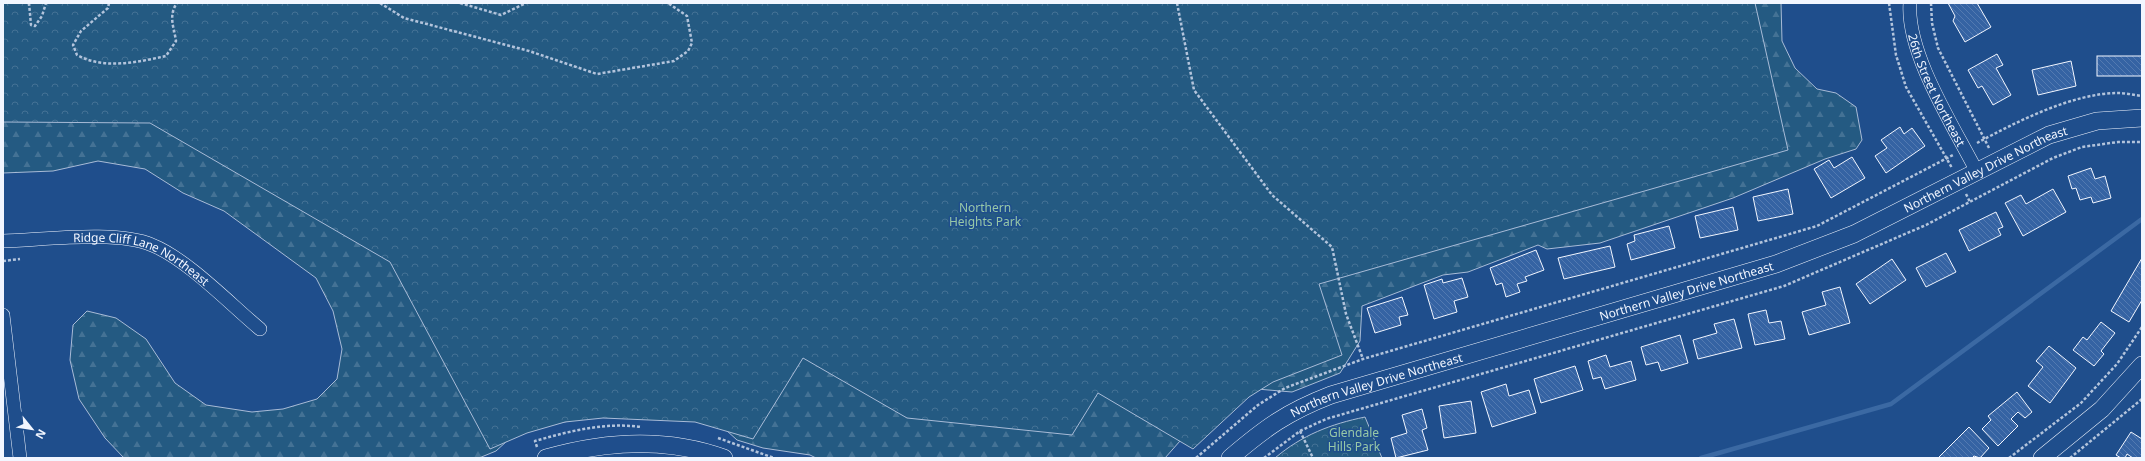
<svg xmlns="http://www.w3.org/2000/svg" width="2145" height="461" font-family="'Noto Sans',sans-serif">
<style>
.forest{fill:url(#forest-firs);stroke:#a8bbd7}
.park{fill:url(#park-crowns);stroke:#a8bbd7}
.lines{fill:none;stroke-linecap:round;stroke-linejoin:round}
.stream{stroke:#3b69a3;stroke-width:4.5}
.building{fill:url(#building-back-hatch);stroke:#f2f6ff}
.minor-casing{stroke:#f2f6ff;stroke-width:14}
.tertiary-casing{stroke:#f2f6ff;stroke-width:18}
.path{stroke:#b3c4dc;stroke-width:2.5;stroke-dasharray:3 2;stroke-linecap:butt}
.minor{stroke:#1f4e8c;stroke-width:13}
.tertiary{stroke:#1f4e8c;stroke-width:17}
.labels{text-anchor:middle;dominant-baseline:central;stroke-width:3;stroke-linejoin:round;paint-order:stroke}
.street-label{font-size:12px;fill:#f2f6ff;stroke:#1f4e8c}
.park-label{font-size:12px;fill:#97c8a6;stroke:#1f4e8c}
</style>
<defs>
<pattern id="forest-firs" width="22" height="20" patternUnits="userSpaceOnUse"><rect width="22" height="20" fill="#245a82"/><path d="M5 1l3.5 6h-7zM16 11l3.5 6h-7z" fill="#447295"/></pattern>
<pattern id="park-crowns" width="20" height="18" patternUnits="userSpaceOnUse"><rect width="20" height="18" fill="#245a82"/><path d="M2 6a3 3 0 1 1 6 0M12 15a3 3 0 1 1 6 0" fill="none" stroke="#447295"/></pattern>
<pattern id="building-back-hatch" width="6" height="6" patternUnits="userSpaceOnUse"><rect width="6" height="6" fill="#3563a3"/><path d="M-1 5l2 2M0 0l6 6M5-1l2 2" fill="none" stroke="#537ab1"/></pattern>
</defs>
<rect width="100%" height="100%" fill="#1f4e8c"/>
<path class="forest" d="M3 3H1781L1782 41 1795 68 1817 89 1836 93 1856 107 1862 140 1856 149 1825 159 1733 198 1600 243 1547 249 1538 245 1468 272 1443 275 1362 306 1360 341 1340 373 1292 392 1245 388 1195 424 1165 458H816L810 455 763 448 737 440 715 420 636 408 518 431 496 451 479 458H124L105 438 79 399 70 360 73 325 87 311 116 318 146 339 175 383 206 405 252 412 283 409 317 399 337 379 342 349 333 311 316 278 224 211 183 193 145 169 98 161 53 171 3 173Z"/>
<g class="park">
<path d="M3 3H1755L1788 150 1319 284 1342 355 1273 382 1249 397 1193 449 1098 393 1072 435 907 418 803 358 753 439 695 422 603 418 565 422 527 433 490 449 390 262 150 123 3 122Z"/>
<path d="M1365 417 1382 458H1275C1302 435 1331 424 1365 417Z"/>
</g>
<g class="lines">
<path class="stream" d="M1701 458 1891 404 2142 219"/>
</g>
<g class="building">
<path d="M1948 3H1977L1991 27 1965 42 1953 21 1955 16Z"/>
<path d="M1997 54 2003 65 1996 68 2011 95 1993 105 1982 86 1978 88 1968 70Z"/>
<rect x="2097" y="56" width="45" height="20"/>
<path d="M2071 61 2076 86 2038 95 2032 70Z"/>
<path d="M1900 127 1904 134 1912 128 1925 146 1886 173 1875 156 1887 148 1881 140Z"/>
<path d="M1852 157 1865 178 1831 198 1814 169 1829 160 1834 168Z"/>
<path d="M2091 168 2095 179 2105 176 2111 198 2093 203 2091 197 2080 200 2076 188 2072 189 2068 176Z"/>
<path d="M1788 189 1793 214 1758 221 1753 197Z"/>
<path d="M2053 189 2066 212 2023 236 2005 203 2021 195 2026 204Z"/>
<path d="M1733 207 1738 230 1700 238 1695 216Z"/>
<path d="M1996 212 2003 227 1998 229 2001 235 1969 251 1959 230Z"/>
<path d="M1669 226 1675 248 1631 260 1627 244 1635 241 1634 235Z"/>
<path d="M1610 246 1615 267 1564 279 1558 258Z"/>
<path d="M1536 250 1544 270 1525 277 1527 281 1517 284 1520 292 1506 297 1502 283 1496 285 1490 268Z"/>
<path d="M1946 253 1956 272 1926 287 1916 268Z"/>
<path d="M2142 258V300L2129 322 2111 311Z"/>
<path d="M1892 259 1906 280 1870 304 1856 284Z"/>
<path d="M1462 278 1468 297 1454 301 1457 312 1434 319 1424 285 1442 279 1443 283Z"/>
<path d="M1840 287 1850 323 1809 335 1802 312 1826 305 1822 292Z"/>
<path d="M1402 297 1408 315 1399 317 1401 325 1375 333 1367 308Z"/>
<path d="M1766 310 1769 323 1781 321 1785 339 1755 345 1748 314Z"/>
<path d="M1734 319 1742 348 1698 359 1693 340 1717 333 1714 324Z"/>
<path d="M2101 322 2115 333 2101 351 2104 354 2094 366 2073 350 2083 337 2087 340Z"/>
<path d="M1680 335 1688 363 1661 371 1658 362 1646 365 1641 347Z"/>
<path d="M2049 346 2076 368 2050 403 2028 386 2043 367 2036 361Z"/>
<path d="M1606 355 1610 367 1631 361 1636 380 1605 389 1601 377 1593 379 1588 361Z"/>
<path d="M1575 366 1583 390 1541 403 1534 379Z"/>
<path d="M1506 384 1509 396 1529 390 1536 413 1492 427 1481 392Z"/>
<path d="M2017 392 2032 412 2025 418 2018 412 2011 419 2018 426 1998 446 1982 429 1991 420 1988 416Z"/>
<path d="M1471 401 1476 433 1444 438 1439 406Z"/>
<path d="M1422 409 1427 428 1422 430 1428 450 1396 458 1391 438 1407 433 1402 415Z"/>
<path d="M1969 427 1989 448 1980 458 1974 456 1972 458H1938Z"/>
<path d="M2131 432 2142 439V458H2133L2127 454 2125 458H2121L2116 455Z"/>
</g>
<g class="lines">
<defs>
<g id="minor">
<path id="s1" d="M1910 3C1906 53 1954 127 1977 172"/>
<path id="s2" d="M3 241C43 240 117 230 152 245 187 259 230 304 260 329"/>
<path d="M3 315 20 458"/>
</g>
<g id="tertiary">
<path d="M546 458C605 441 666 437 724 458"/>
<path id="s3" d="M1230 458C1265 428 1287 412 1331 395L1776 264 1854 234 2049 135 2097 121 2142 118"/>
<path d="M2042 458 2102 409 2142 365"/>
</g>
</defs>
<use href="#minor" class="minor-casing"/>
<use href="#tertiary" class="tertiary-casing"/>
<g class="path">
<path d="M29 3 31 25 35 26 42 16 46 3"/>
<path d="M109 3 108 8 81 31 73 45 77 55C104 70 138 62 166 56L176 41C174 27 168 16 177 3"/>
<path d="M380 3 404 18 529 51 597 74 674 61 688 51 692 43 687 16 668 3"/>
<path d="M460 3 501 15 526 3"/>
<path d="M1177 3 1194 90 1272 195 1332 247 1346 314 1363 359"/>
<path d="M1889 3 1896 55 1906 87 1952 168"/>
<path d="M1931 3 1932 23 1938 48 1989 148"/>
<path d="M1977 143C2016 122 2073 93 2118 93 2126 93 2134 95 2142 96"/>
<path d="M1966 194 1970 202"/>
<path d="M3 261 20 259"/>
<path d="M1300 431 1313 458"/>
<path d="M718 438 774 458"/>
<path d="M537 447 535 441C570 431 605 422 641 427"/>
<path d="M1196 458 1258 405 1285 388 1363 359 1817 226 1953 155"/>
<path d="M1264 458 1300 431 1326 419 1784 286 1926 225 2053 158 2082 147 2118 142H2142"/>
<path d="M2009 458 2081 403 2117 364 2142 327"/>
<path d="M2070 458 2142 399"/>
</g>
<use href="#minor" class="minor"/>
<use href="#tertiary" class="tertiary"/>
</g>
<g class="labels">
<g class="street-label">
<text stroke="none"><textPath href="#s1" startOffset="92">26th Street Northeast</textPath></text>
<text stroke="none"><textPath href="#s3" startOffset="814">Northern Valley Drive Northeast</textPath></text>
<text stroke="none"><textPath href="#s2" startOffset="144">Ridge Cliff Lane Northeast</textPath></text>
<text stroke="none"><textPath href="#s3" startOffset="490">Northern Valley Drive Northeast</textPath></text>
<text stroke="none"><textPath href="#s3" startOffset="166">Northern Valley Drive Northeast</textPath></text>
</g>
<g class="park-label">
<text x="985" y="207">Northern<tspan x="985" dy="14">Heights Park</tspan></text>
<text x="1354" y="432">Glendale<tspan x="1354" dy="14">Hills Park</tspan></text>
</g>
</g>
<rect width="2145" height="461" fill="none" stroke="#f2f6ff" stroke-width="8"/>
<g transform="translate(32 429) rotate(120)" stroke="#1f4e8c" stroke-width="3" paint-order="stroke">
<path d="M0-3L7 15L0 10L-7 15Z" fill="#f2f6ff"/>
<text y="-6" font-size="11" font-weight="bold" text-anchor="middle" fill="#f2f6ff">N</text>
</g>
</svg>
